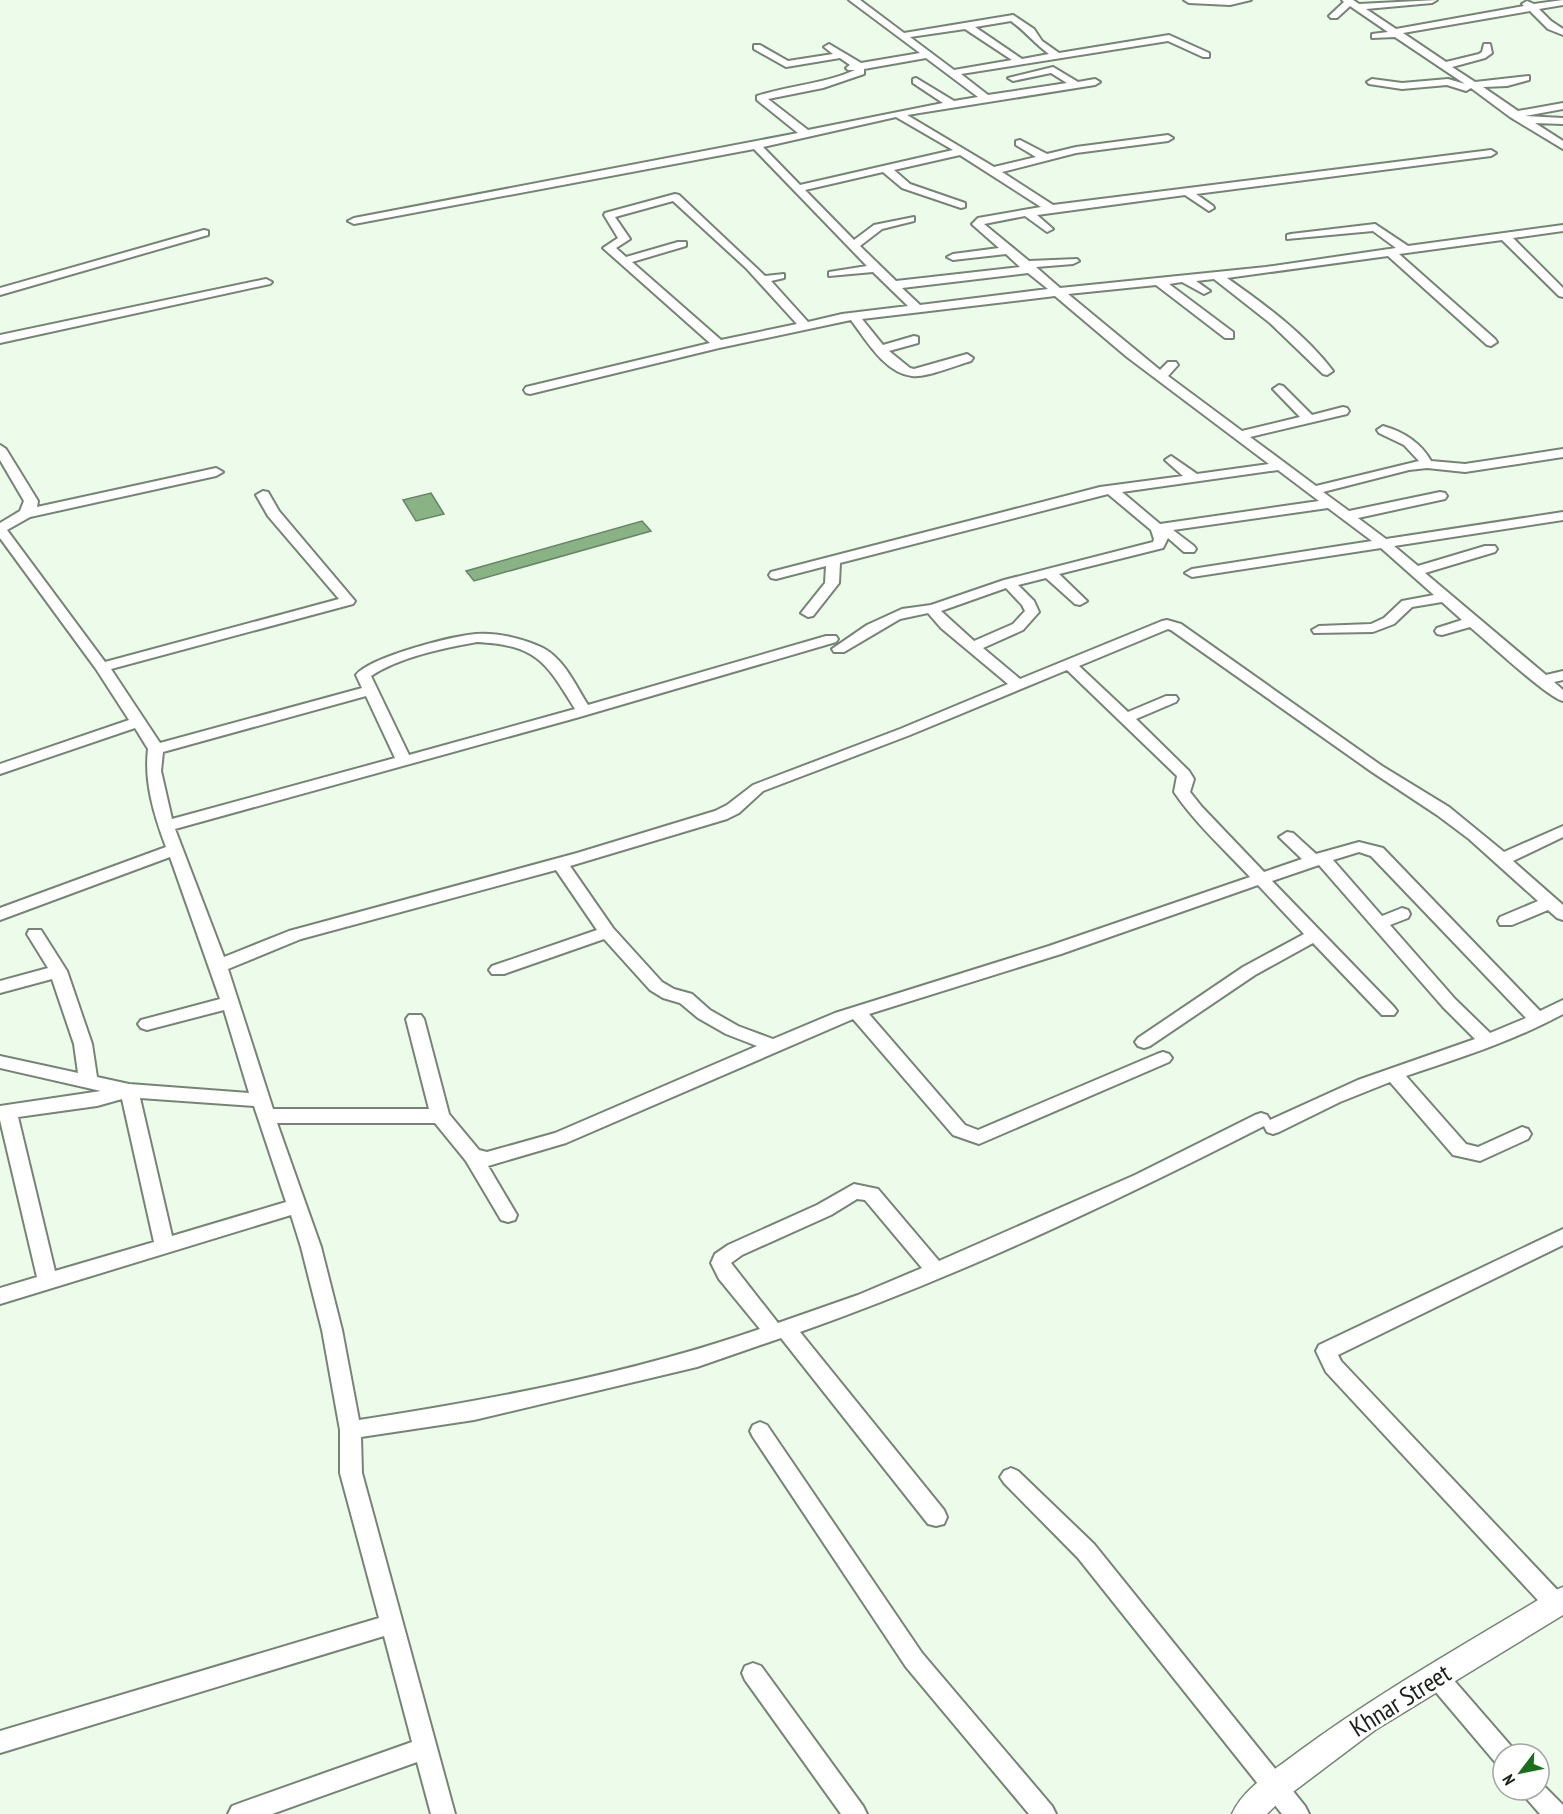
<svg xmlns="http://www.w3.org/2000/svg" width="1563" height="1814" font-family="'PT Sans Narrow',sans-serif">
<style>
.water{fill:#89b285;stroke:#688665;stroke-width:1.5}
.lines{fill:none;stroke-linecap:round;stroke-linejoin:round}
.minor-casing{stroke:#768475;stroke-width:4}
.tertiary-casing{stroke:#768475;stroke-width:3}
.minor{fill:#fff;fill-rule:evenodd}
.tertiary{fill:#fff;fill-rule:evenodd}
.labels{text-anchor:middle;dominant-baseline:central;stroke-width:6;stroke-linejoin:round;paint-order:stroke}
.near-street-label{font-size:26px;fill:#1a201a;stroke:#fff}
</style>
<rect width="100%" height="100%" fill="#ecfbea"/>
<g class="water">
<path d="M431 493 444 514 416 521 403 500Z"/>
<path d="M642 521 651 531 474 581 466 571Z"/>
</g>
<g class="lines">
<defs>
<g id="minor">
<path d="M849 0H860L904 33 1013 15 1034 29 1042 41 1059 53 1169 35 1209 53V57H1203L1168 41 961 74 988 95 1067 83 1051 73 1013 81 1008 78 1053 67 1078 82 1095 79 1100 82 1095 85 907 115 994 167 1036 157 1016 145V141L1020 140 1047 154 1076 147 1168 135 1173 138 1168 141 1076 153 1002 172 1053 205 1491 150 1496 153 1491 156 1196 194 1213 206 1214 208 1209 211 1185 195 1037 215 1053 229 1047 232 1025 216 984 224 1029 261 1077 259 1079 261 1073 264 1036 267 1060 288 1266 267 1396 248 1373 231 1287 239V235L1291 234 1375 224 1408 246 1563 225V231L1513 238 1563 288V297L1559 296 1502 240 1399 254 1495 339 1497 342 1491 346 1487 345 1388 256 1227 278C1264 304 1305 334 1333 371L1327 375 1323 374 1270 323 1214 279 1196 281 1210 291 1204 294 1182 282 1169 284 1233 332V338H1225L1156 285 1068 294 1160 370 1168 362H1176L1178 365 1168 376 1242 431 1300 417 1273 389 1279 385 1283 386 1312 415 1343 407 1347 408 1349 411 1347 414 1250 437 1316 486 1419 461 1404 445 1379 433 1377 430 1383 426C1404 432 1420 442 1431 461L1465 464 1563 449V457L1465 472 1427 468 1409 470 1323 492 1349 511 1440 492 1445 493 1447 496 1445 499 1358 518 1386 539 1563 512V520L1394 546 1418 566 1485 546H1495L1497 549 1495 552 1425 573 1546 675 1563 671V680L1554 682 1563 690V701C1548 698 1487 641 1470 627L1442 635 1437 634 1435 631 1437 628 1462 620 1442 602 1412 607 1394 624 1373 632 1314 633 1312 630 1319 626 1371 624 1384 618 1402 601 1434 595 1381 548 1192 577 1185 573 1192 569 1372 541 1328 508 1173 530 1194 546 1196 549 1194 552H1184L1168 538 1163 548 1059 574 1087 601 1080 605 1075 604 1046 578 1018 585 1034 601 1039 612 1023 630 983 648 1020 679 1162 621 1167 620 1181 624 1382 766 1449 807 1504 852 1563 826V837L1513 861 1563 905V920L1557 918 1548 910 1512 925H1500L1498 921 1500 917 1538 901 1469 839 1437 815 1372 772 1171 630 1168 629 1079 666 1128 712 1166 696H1176L1178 699 1176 702 1136 719 1189 771 1194 779 1190 792 1202 807 1264 872 1302 859 1279 837 1287 832 1293 833 1316 854 1359 842 1383 848 1540 1011 1563 1000V1014C1513 1041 1460 1058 1406 1076L1466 1144 1478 1147 1522 1127 1528 1129 1531 1134 1528 1139 1480 1161 1453 1155 1390 1082 1340 1102 1279 1132 1273 1134 1267 1132 1264 1126C1113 1203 959 1276 800 1332L944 1510 947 1517 944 1524 936 1526 928 1524 781 1338 697 1367 474 1420 361 1437 362 1473 455 1814H431L417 1762 272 1814H228L232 1806 240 1803 412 1742 384 1636 0 1753V1731L379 1618 340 1473V1430L322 1330 301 1247 291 1215 0 1304V1288L37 1277 0 1120V1106L101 1091 0 1068V1056L78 1073 74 1044 52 979 0 993V981L48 968 27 934 29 930H41L67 971 92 1044 97 1077 129 1084 249 1093 224 1010 147 1030 141 1028 138 1024 141 1020 220 999 170 857 0 920V908L166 847C154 815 144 782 148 749L135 728 0 774V764L129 720 96 669 0 538V523L20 511 24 501 0 460V445L6 449 38 501 37 507 216 468 223 472 216 476 30 517 7 530 105 662 339 599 268 516 256 495 263 491 268 492 279 511 355 601 353 604 111 669 160 743 362 688 356 675C370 657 452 636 476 634 496 632 525 639 543 648 564 659 576 686 588 705L826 636H836L838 639 836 642 576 718 175 829 224 957 289 931 577 853 715 811 727 805 753 785 900 729 1008 684 941 628 928 613 900 619 844 652H834L832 649 867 625 902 609 931 605 1004 580 1153 542 1154 539 1151 530 1108 494 840 563 839 583 813 616 808 617 801 613 825 583 826 566 776 579 771 578 769 575 771 572 1100 487 1183 476 1165 460 1171 456 1197 474 1269 464 1127 357 1055 296 862 319 883 345 914 336 918 337V343L889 351 910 368 914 369 967 354 973 358 971 361C957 365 926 378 912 376 885 373 866 340 851 320L719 348 530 394 526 393 524 390 526 387 710 343 603 248 618 238 604 215 605 213 675 194 679 195 765 276 784 274V278L771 281 808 322 842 314 908 306 873 272 829 276V272L867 266 754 149 354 224 348 221 354 218 798 133 757 100V96C790 85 825 84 855 70H848L846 68 850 65 840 58 786 67 754 49V45H760L788 61 833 54 824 47 829 44 861 63 920 53ZM1011 21C1025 31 1035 44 1049 54L1022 59 975 27ZM965 29 1012 60 954 70 910 37ZM926 58 978 97 954 101 916 78 913 79V83L943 103 808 130 768 99 823 88 864 74V69ZM896 117 953 150 800 185 763 147ZM960 155 1041 207 978 218 972 224 974 226 999 248 953 254 947 257 953 260 1006 254 1020 267 896 281 860 246 882 229 914 221V217L874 225 854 240 805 190 883 172 902 188 961 208 965 207V203L910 184 894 170ZM673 201 746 268 797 324 721 340 632 262 686 246V242H678L626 257 616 248 630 239 615 217ZM1028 273 1048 289 920 305 902 288ZM1278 470 1319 501 1160 524 1122 492ZM1006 588 1022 605 1025 611 1013 624 974 641 941 611ZM477 642C537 645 546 662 575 709L409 755 371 676C400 657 443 648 477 642ZM1067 670 1177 776 1174 792C1195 823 1224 849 1250 877L1049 946 835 1013 773 1039 738 1026 710 1010 692 994 674 989 662 982 613 928 570 866 727 819 739 813 763 791 910 735ZM366 696 395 758 172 819 161 771 163 752ZM1359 852 1371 856 1526 1018 1490 1033 1455 999 1390 925 1408 918 1410 914 1408 910 1402 908 1382 916 1333 860ZM1319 865 1443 1007 1475 1039 1358 1080 1270 1120 1267 1115 1261 1113 1255 1115 1135 1175 939 1261 878 1189 854 1184 817 1205 728 1245 715 1254 711 1263 719 1279 760 1329C630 1374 494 1399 359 1420L342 1330 321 1247 277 1123H435L466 1161 501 1220 508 1222 515 1220 517 1215 488 1166 566 1143 853 1019 953 1135 979 1144 1169 1062 1172 1058 1169 1054 1163 1052 1157 1054 978 1130 965 1125 869 1014 1061 954 1258 885 1304 934 1243 967 1138 1038 1135 1042 1138 1046 1144 1048 1150 1046 1255 975 1313 943 1382 1015H1394L1397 1011 1394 1007 1272 881ZM556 870 597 930 492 966 489 970 492 974H504L604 939 650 990 663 998 680 1003 698 1018 726 1034 757 1046 555 1133 487 1152 479 1150 449 1114 424 1019 421 1015H409L406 1019 429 1109H273L228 969 301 939ZM140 1098 254 1106 286 1202 172 1236ZM122 1099 154 1242 55 1271 18 1117 97 1106ZM857 1199 865 1200 922 1268 858 1295 778 1323 731 1263 742 1255 831 1215Z"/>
<path d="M1184 0H1251L1230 5 1189 3Z"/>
<path d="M1342 0H1353L1359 4 1437 0 1432 3 1366 9 1396 29 1524 6 1522 4 1527 1 1534 4 1563 0V5L1539 9 1551 21 1563 29V35L1548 29 1530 11 1403 33 1446 62 1479 54 1482 52 1484 44H1490L1492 53 1485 58 1452 67 1475 82 1529 76V80L1507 86 1483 87 1518 111 1563 103V109L1525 116 1563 118V124L1535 123 1563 141V149L1510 117 1471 88 1466 91 1447 85 1402 89 1369 84 1367 82 1372 79 1402 83 1448 79 1465 84 1395 37 1372 38V34L1388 32 1350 6 1337 18H1331L1329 16 1344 2Z"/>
<path d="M204 230 208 231V235L0 295V288Z"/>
<path d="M266 279 272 282 270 284 0 343V335Z"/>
<path d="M1563 1229V1245L1338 1355 1341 1361 1563 1596V1611L1556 1614 1548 1611 1326 1372 1316 1351 1319 1345Z"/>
<path d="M760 1422 767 1425 922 1653 1052 1806 1056 1814H1029L906 1667 753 1437 750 1431 753 1425Z"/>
<path d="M1011 1468 1018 1471 1094 1544 1305 1806 1309 1814H1282L1078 1558 1004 1483 1000 1477 1004 1471Z"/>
<path d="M753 1663 761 1666 863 1806 867 1814H841L745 1680 742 1673 745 1666Z"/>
<path d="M1437 1667 1445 1670 1511 1746 1515 1754H1503V1765L1495 1762 1429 1684 1426 1677 1429 1670Z"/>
<path d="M1539 1781 1563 1805V1814H1540L1526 1798 1522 1790H1539Z"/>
</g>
<path id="tertiary" d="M1563 1587V1615L1375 1730 1277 1804 1267 1814H1232C1244 1787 1275 1770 1298 1752 1379 1692 1467 1643 1553 1591Z"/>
</defs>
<use href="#minor" class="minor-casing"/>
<use href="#tertiary" class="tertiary-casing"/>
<use href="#minor" class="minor"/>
<use href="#tertiary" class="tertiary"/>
</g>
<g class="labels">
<g class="near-street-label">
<text transform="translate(1400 1700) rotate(-32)">Khnar Street</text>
</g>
</g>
<g transform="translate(1521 1772) rotate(238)"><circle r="28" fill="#ffffff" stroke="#a3a6a3" stroke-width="1.5"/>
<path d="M0-4.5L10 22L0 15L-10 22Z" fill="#1a6f19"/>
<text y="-9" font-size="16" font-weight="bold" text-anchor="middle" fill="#1a201a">N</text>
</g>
</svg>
